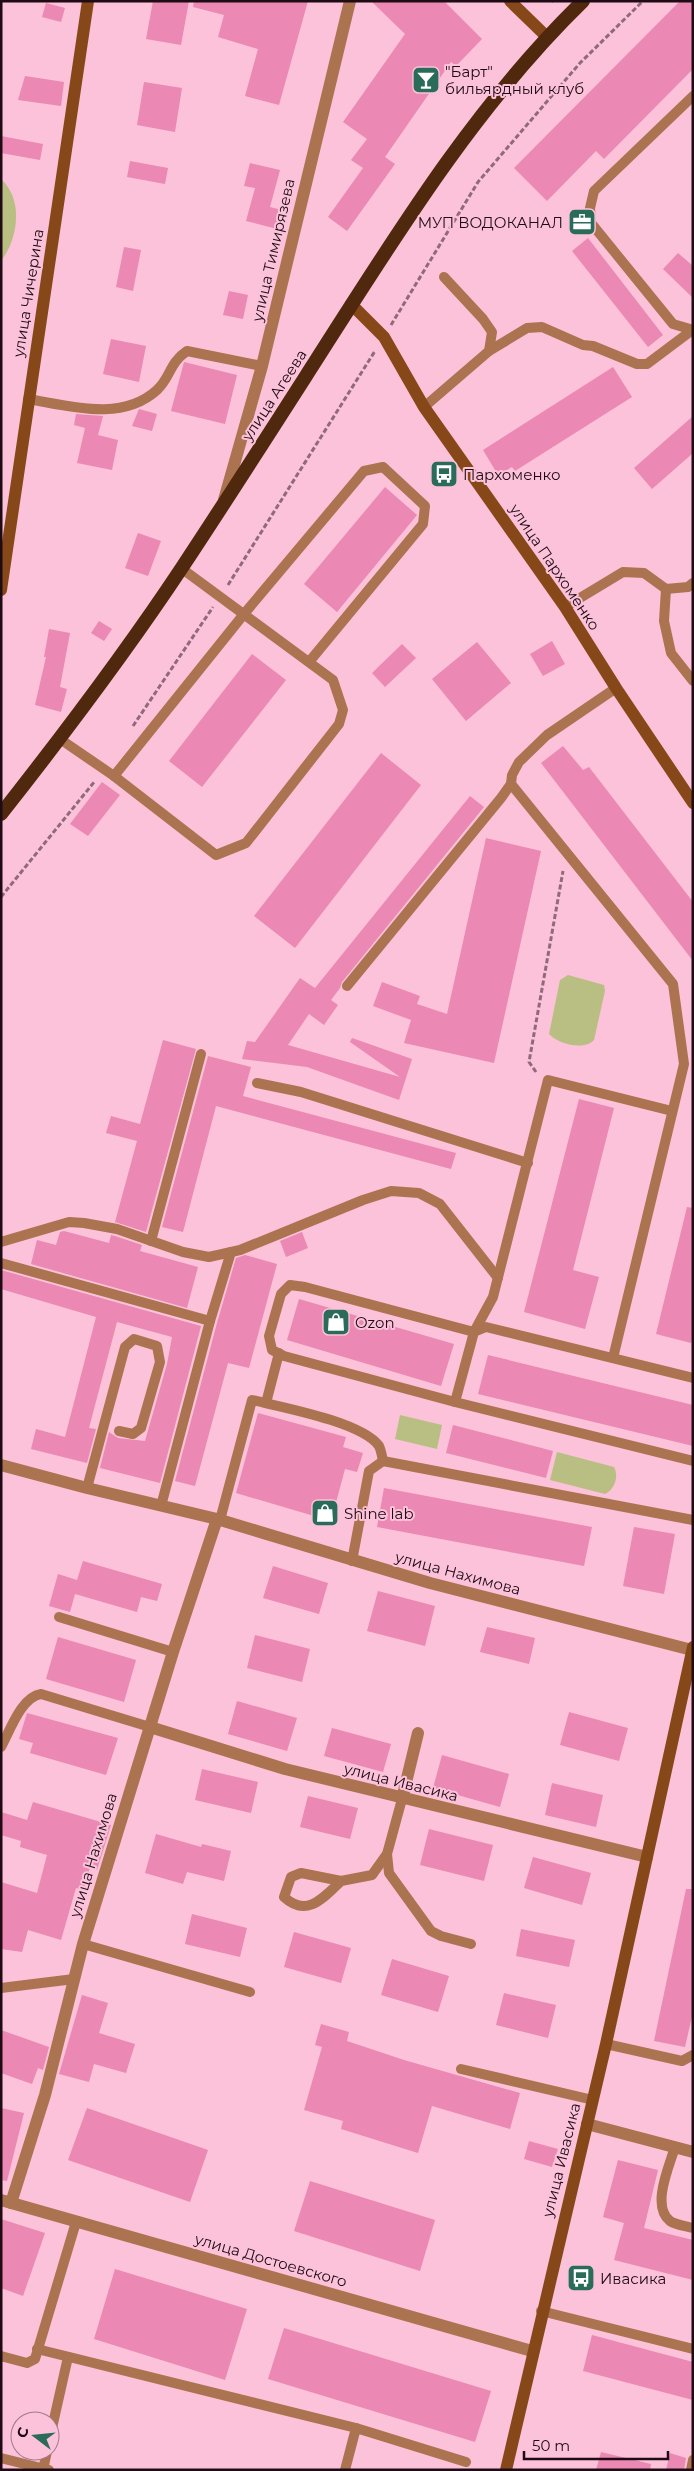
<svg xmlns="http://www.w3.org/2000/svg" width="694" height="2471" font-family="Montserrat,sans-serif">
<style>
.green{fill:#b9bf82}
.building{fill:#eb88b3}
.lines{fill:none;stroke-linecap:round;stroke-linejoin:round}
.path{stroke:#906a7a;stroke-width:3;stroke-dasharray:5 2.5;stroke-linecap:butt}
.service{stroke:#ab7350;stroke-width:10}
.minor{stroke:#ab7350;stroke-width:12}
.secondary{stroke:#874819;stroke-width:12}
.trunk{stroke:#50280e;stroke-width:14}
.labels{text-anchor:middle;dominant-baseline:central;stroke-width:4;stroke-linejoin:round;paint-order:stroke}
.poi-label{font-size:15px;fill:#1e0b14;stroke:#fbc2d9;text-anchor:start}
.street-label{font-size:15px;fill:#1e0b14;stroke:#fbc2d9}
</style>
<rect width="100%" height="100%" fill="#fbc2d9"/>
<g class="green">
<path d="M1 179C24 200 18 239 1 261Z"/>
<path d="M568 975 604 985 605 991 594 1040C584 1051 558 1044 549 1034L560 980Z"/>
<path d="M400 1415 442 1425 437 1449 395 1439Z"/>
<path d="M557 1452 614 1467C619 1476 615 1489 605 1494L550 1480Z"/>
</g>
<g class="building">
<path d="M153 1H189L181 45 146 39Z"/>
<path d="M194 1H308L279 105 245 96 258 49 218 37 224 15 193 7Z"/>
<path d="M371 1H444L482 39 456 66 451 62 385 157 395 164 347 231 328 217 363 168 351 160 367 139 343 122 405 34Z"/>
<path d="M680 1H693V69L604 159 596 151 547 201 514 168Z"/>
<path d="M46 3 65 8 61 22 42 17Z"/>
<path d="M25 76 64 82 61 106 18 100Z"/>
<path d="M144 82 182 88 175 132 137 125Z"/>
<path d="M1 136 43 144 40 160 1 153Z"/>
<path d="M130 161 168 168 165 184 127 177Z"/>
<path d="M250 163 280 170 270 207 282 210 277 229 246 221 255 188 244 186Z"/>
<path d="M588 238 663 335 648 347 572 251Z"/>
<path d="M124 247 141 250 133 291 116 287Z"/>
<path d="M678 253 693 266V298L663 269Z"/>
<path d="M229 291 248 295 243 319 223 315Z"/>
<path d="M111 339 146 346 139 382 103 374Z"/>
<path d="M184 362 237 375 225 424 171 411Z"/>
<path d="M613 367 632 397 515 471 512 467 498 475 483 450Z"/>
<path d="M139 409 157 414 152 431 132 426Z"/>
<path d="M76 414 103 416 98 435 118 440 112 470 77 463 85 428 74 425Z"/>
<path d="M693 416V453L652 489 634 468Z"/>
<path d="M385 487 417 515 337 612 304 584Z"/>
<path d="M138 533 161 541 148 576 125 568Z"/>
<path d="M99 621 112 629 104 641 91 633Z"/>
<path d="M49 629 70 633 60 687 67 689 61 712 35 705 46 657H44Z"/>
<path d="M552 641 565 664 543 676 530 654Z"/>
<path d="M477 642 511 683 466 721 432 679Z"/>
<path d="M402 644 416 658 385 687 372 673Z"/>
<path d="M252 654 286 680 202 787 169 761Z"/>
<path d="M563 746 583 770 589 767 693 902V961L541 763Z"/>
<path d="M381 753 421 785 295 948 254 916Z"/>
<path d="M102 782 120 795 88 836 70 824Z"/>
<path d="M470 796 484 807 342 982 340 988 331 1000 338 1005 324 1025 309 1014 288 1045 400 1077 350 1042 352 1038 412 1059 399 1100 307 1067 242 1059 247 1041 255 1042 300 978 315 988Z"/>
<path d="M486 838 541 851 494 1063 404 1043 411 1020 373 1006 382 982 420 996 417 1004 447 1014Z"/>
<path d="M163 1040 196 1049 146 1232 115 1222 137 1141 106 1133 111 1116 140 1124Z"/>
<path d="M208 1056 251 1067 243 1096 456 1153 451 1169 216 1106 183 1232 162 1227Z"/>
<path d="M579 1099 614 1108 573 1270 599 1277 585 1329 524 1312Z"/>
<path d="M687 1207 693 1208V1334L691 1343 656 1334Z"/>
<path d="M64 1231 109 1243 111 1235 115 1236 142 1245 140 1251 198 1267 187 1308 31 1264 37 1240 56 1245 60 1232Z"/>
<path d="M302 1232 308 1248 286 1257 280 1241Z"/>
<path d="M245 1255 277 1264 249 1368 228 1363 195 1486 175 1481 217 1323 236 1258Z"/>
<path d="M1 1270 201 1326 160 1483 100 1468 109 1432 118 1438 145 1441 167 1364 172 1337 117 1322 89 1428 96 1429 87 1463 31 1449 36 1429 65 1437 96 1317 1 1289Z"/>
<path d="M299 1299 454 1344 441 1386 287 1340Z"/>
<path d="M488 1355 693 1405V1446L478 1394Z"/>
<path d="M258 1413 346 1437 343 1447 363 1453 357 1472 345 1469 331 1521 236 1493Z"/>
<path d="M453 1425 553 1451 546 1478 446 1453Z"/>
<path d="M384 1488 592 1527 584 1566 377 1527Z"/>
<path d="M634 1527 675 1534 664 1594 623 1586Z"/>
<path d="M83 1561 162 1584 157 1601 141 1597 137 1612 75 1594 70 1612 49 1606 58 1574 77 1580Z"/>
<path d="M273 1566 328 1583 319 1614 263 1598Z"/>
<path d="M378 1591 435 1606 425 1646 367 1631Z"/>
<path d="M487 1627 535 1638 529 1664 480 1652Z"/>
<path d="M255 1635 310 1649 302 1682 247 1668Z"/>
<path d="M58 1637 136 1660 124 1702 46 1679Z"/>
<path d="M237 1701 297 1718 287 1751 228 1734Z"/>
<path d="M569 1712 628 1728 619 1761 560 1745Z"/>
<path d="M27 1713 118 1738 106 1775 30 1753 33 1743 19 1739Z"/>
<path d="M332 1728 391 1744 383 1772 324 1756Z"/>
<path d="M442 1755 509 1774 500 1807 433 1788Z"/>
<path d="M202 1769 258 1782 251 1813 195 1800Z"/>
<path d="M552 1783 603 1795 596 1827 545 1815Z"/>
<path d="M308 1796 358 1808 350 1839 300 1827Z"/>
<path d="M33 1802 111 1825 97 1870 90 1867 84 1890 76 1888 61 1940 28 1930 22 1952 1 1949V1882L37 1893 47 1855 20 1847 21 1841 1 1835V1812L27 1820Z"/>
<path d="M429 1829 493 1845 484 1881 420 1865Z"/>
<path d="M156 1834 201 1847 202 1844 231 1851 224 1881 187 1872 183 1884 145 1873Z"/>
<path d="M533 1857 591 1873 582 1905 524 1888Z"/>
<path d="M686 1889H693V2012L685 2047 654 2041Z"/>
<path d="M192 1914 247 1928 240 1957 185 1944Z"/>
<path d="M521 1929 575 1940 569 1967 516 1956Z"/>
<path d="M294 1932 351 1948 341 1983 284 1967Z"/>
<path d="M392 1959 449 1976 438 2012 381 1995Z"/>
<path d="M504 1993 556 2005 548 2038 496 2025Z"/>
<path d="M82 1995 108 2003 99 2033 135 2044 126 2073 94 2064 89 2082 59 2074Z"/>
<path d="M321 2024 349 2032 347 2041 404 2060 520 2093 510 2129 432 2106 418 2153 341 2129 343 2121 304 2110 322 2047 315 2045Z"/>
<path d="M1 2030 49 2047 43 2070 38 2068 32 2084 1 2073Z"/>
<path d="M1 2108 24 2113 7 2181 1 2180Z"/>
<path d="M87 2108 208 2150 190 2202 68 2160Z"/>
<path d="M529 2141 558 2149 552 2167 524 2159Z"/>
<path d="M618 2160 658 2170 644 2228 693 2240V2280L614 2260 624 2223 603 2217Z"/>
<path d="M310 2181 435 2220 420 2271 294 2231Z"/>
<path d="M1 2219 45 2233 23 2296 1 2288Z"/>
<path d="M115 2269 247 2309 225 2380 94 2339Z"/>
<path d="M284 2328 491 2391 475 2442 268 2379Z"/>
<path d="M592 2335 693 2362V2400L583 2371Z"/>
<path d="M601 2452 651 2464 650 2470H596Z"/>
<path d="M670 2453 686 2458 684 2470H666Z"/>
</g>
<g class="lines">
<g class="path">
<path d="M552 1H553"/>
<path d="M391 325 478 182 580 63 643 1"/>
<path d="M228 585 375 351"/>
<path d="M133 726 213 607"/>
<path d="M1 897 95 781"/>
<path d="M536 1072 529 1062 563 871"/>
</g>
<g class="service">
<path d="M693 96 594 191 590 208 591 223 673 324 693 330"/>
<path d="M489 351 527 328 542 327 583 345 593 346 637 364H647L691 331"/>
<path d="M28 399C70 406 122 422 157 390 171 377 169 363 187 351L262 366"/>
<path d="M424 407 489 351 492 332 483 319 444 277"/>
<path d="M666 589 664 621 671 653 693 681"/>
<path d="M565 607 623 572 644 573 666 589 688 587 693 583"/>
<path d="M60 739 114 776 216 855 246 843 339 724 343 710 333 680 181 568"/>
<path d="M114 776 244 614 364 471 383 467 425 506 423 524 309 662"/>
<path d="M511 784 673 984 684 1064 613 1358"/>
<path d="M347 986 501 798 511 784 512 775 519 762 547 735 616 688"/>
<path d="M257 1083 301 1092 528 1163"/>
<path d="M672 1111 548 1080 493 1297 474 1332 305 1287 290 1285 281 1294 269 1336 272 1350 284 1356 455 1402 693 1461"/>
<path d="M151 1241 201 1054"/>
<path d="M1 1242 69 1222 84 1223 117 1229 183 1252 209 1257 240 1250 363 1200 391 1191 419 1193 440 1204 498 1278"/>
<path d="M1 1263 210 1321"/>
<path d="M455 1402 474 1332 486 1327 693 1378"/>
<path d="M266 1403 279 1353"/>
<path d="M87 1488 125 1347 134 1339 157 1346 160 1362 141 1428 133 1434 119 1431"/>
<path d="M161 1506 210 1321 231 1252"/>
<path d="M220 1520 252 1400C281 1407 362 1422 379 1446 381 1450 382 1456 383 1461"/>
<path d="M352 1561 369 1471 383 1461 693 1520"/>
<path d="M59 1617 173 1652"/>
<path d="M1 1747C10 1731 21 1697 41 1694L150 1727"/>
<path d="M387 1854 389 1873 431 1931 441 1936 471 1944"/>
<path d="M341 1881C323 1898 307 1918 284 1897L291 1877 301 1873 341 1881 372 1875 387 1854 402 1799"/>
<path d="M83 1944 250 1992"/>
<path d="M1 1988 74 1979"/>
<path d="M606 2044 682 2061 693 2055"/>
<path d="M461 2069 593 2100"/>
<path d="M675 2147C669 2167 651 2206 670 2221 676 2225 686 2226 693 2228"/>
<path d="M541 2311 693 2349"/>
<path d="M37 2349 356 2428"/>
<path d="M1 2356 27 2363 35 2359 76 2222"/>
<path d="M50 2437 68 2357"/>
<path d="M1 2458 49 2470"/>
<path d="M43 2470 47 2451"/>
<path d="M345 2470 356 2428 466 2462"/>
<path d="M691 2470 693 2460"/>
</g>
<g class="minor">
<path d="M224 500 262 366 350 1"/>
<path d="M1 1465 87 1488 217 1519 430 1583 692 1650"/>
<path d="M150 1727 285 1769 647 1857"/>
<path d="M402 1799 418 1733"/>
<path d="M587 2124 693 2152"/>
<path d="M1 2200 532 2351"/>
<path d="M11 2203 45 2095 83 1944 173 1652 217 1519"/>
</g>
<g class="secondary">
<path d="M510 1 547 37"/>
<path d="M351 304 384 337 424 407 565 607 616 688 693 803"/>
<path d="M1 590 88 1"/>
<path d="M506 2470 606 2044 693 1647"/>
</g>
<path class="trunk" d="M1 814C64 734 126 652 183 566 224 504 265 440 306 376 390 245 471 110 583 1"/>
</g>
<defs>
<symbol id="bar-square" viewBox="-11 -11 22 22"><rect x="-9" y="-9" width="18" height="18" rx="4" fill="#2a6b5a" stroke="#fbc2d9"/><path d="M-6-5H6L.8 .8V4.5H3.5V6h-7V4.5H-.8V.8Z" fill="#fff"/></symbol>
<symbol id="office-square" viewBox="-11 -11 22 22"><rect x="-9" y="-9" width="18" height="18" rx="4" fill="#2a6b5a" stroke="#fbc2d9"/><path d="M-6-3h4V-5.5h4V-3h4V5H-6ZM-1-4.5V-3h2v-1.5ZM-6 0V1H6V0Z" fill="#fff"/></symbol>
<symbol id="bus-square" viewBox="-11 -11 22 22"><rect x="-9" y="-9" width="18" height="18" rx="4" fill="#2a6b5a" stroke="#fbc2d9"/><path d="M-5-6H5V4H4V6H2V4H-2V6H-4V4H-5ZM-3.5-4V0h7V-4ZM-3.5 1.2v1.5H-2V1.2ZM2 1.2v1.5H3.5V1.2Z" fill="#fff"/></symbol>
<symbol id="shop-square" viewBox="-11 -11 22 22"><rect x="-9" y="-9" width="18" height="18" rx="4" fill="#2a6b5a" stroke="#fbc2d9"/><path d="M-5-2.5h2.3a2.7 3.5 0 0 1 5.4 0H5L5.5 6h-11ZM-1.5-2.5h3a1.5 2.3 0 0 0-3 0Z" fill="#fff"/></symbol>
</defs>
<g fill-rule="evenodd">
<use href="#bar-square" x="410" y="64" width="32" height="32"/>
<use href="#office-square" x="566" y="206" width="32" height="32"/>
<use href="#bus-square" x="428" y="458" width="32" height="32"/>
<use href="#shop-square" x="320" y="1306" width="32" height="32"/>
<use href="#shop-square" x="309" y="1497" width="32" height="32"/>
<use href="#bus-square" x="565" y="2262" width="32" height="32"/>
</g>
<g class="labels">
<g class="poi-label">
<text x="445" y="71">"Барт"<tspan x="445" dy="17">бильярдный клуб</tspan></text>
<text x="563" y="222" text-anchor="end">МУП ВОДОКАНАЛ</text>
<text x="463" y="474">Пархоменко</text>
<text x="355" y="1322">Ozon</text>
<text x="344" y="1513">Shine lab</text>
<text x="600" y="2278">Ивасика</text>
</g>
<g class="street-label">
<text transform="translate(273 250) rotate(-77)">улица Тимирязева</text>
<text transform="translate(28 293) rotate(-81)">улица Чичерина</text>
<text transform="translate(274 395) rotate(-57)">улица Агеева</text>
<text transform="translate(555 567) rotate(56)">улица Пархоменко</text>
<text transform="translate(458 1573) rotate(15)">улица Нахимова</text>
<text transform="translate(401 1782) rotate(14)">улица Ивасика</text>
<text transform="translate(93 1855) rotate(-73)">улица Нахимова</text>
<text transform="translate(561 2160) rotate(-76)">улица Ивасика</text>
<text transform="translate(271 2260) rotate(16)">улица Достоевского</text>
</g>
</g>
<rect width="694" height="2471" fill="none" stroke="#1e0b14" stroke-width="5"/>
<g transform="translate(35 2436) rotate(286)"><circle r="24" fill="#fbc2d9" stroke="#a3798a"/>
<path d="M0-4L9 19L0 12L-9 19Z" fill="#2a6b5a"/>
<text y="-8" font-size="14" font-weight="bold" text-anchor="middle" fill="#1e0b14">С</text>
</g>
<path d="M524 2451v8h144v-8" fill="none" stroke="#1e0b14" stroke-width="2.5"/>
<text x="532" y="2451" font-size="15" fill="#1e0b14" stroke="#fbc2d9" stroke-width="4" paint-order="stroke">50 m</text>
</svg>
